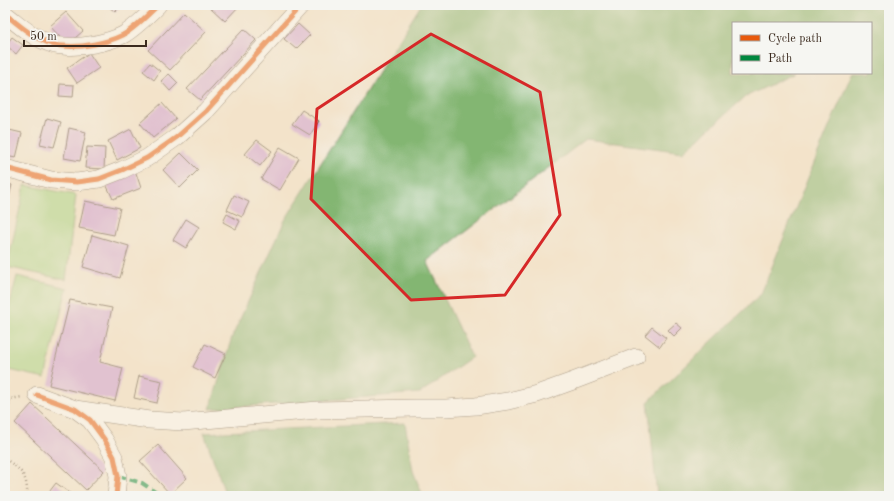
<svg xmlns="http://www.w3.org/2000/svg" width="894" height="501" font-family="'Old Standard TT',serif">
<style>
.green{fill:#a4d584;stroke:#708051}
.forest{fill:#83b672;stroke:#5f7048}
.building{fill:#cd99d8}
.lines{fill:none;stroke-linecap:round;stroke-linejoin:round}
.minor-casing{stroke:#574638;stroke-width:18}
.path{stroke:#574638;stroke-width:2.5;stroke-dasharray:1 3;stroke-linecap:butt}
.minor{stroke:#fff;stroke-width:17}
.quiet{stroke:#00873e;stroke-width:4;stroke-dasharray:8 4;stroke-linecap:butt}
.cycleway-casing{stroke:#f6f6f2;stroke-width:8}
.cycleway{stroke:#e8590c;stroke-width:5}
.marked{fill:none;stroke:#d62828;stroke-width:3;stroke-linejoin:round}
</style>
<rect width="100%" height="100%" fill="#f6f6f2"/>
<filter id="ink" filterUnits="userSpaceOnUse"><feTurbulence type="fractalNoise" baseFrequency=".025" numOctaves="2"/><feDisplacementMap in="SourceGraphic" scale="8" xChannelSelector="R" yChannelSelector="G"/><feConvolveMatrix kernelMatrix="1 2 1 2 8 2 1 2 1" color-interpolation-filters="sRGB"/></filter>
<filter id="wash" filterUnits="userSpaceOnUse"><feTurbulence type="fractalNoise" baseFrequency=".012" numOctaves="4" result="noise"/><feDisplacementMap in="SourceGraphic" scale="16" xChannelSelector="R" yChannelSelector="G"/><feGaussianBlur stdDeviation="0.9" result="paint"/><feColorMatrix in="noise" values="0 0 0 0 0 0 0 0 0 0 0 0 0 0 0 0 0 1.4 0 .05"/><feComposite in="paint" operator="in"/></filter>
<g filter="url(#wash)">
<rect width="100%" height="100%" fill="#f3e3cb"/>
<g class="green">
<path d="M25 185 76 195 66 280 7 267Z"/>
<path d="M17 276 67 288 45 378 5 369V323Z"/>
</g>
<g class="forest">
<path d="M421 5H889V496H657L648 402 761 294 814 163 852 73H871V23H733V73H795L745 97 683 152 586 139 427 261 472 357 420 393 210 409 232 337 285 220Z"/>
<path d="M405 423 413 471 423 496H226L204 433Z"/>
</g>
<g id="blocks">
<g class="building">
<path d="M107 5H122L115 12Z"/>
<path d="M211 5H240L225 21 210 7Z"/>
<path d="M66 12 83 31 67 45 50 26Z"/>
<path d="M184 12 206 32 170 70 148 50Z"/>
<path d="M298 24 310 35 296 49 284 39Z"/>
<path d="M244 29 256 40 200 100 187 89Z"/>
<path d="M12 37 23 45 16 54 6 45Z"/>
<path d="M89 53 99 68 77 83 67 68Z"/>
<path d="M150 63 160 71 154 80 143 71Z"/>
<path d="M169 74 178 83 170 91 161 81Z"/>
<path d="M60 84 74 85 73 97 59 96Z"/>
<path d="M162 103 176 119 153 138 140 123Z"/>
<path d="M302 110 319 121 310 135 292 124Z"/>
<path d="M47 118 61 122 54 147 40 144Z"/>
<path d="M69 128 86 132 80 161 64 158Z"/>
<path d="M5 129 22 133 16 158 5 156Z"/>
<path d="M131 129 140 148 117 160 108 141Z"/>
<path d="M257 140 272 151 260 166 245 154Z"/>
<path d="M87 147 105 148 104 169 85 168Z"/>
<path d="M280 147 299 158 280 190 261 179Z"/>
<path d="M181 153 198 170 180 188 163 170Z"/>
<path d="M135 170 141 188 113 199 105 182Z"/>
<path d="M5 183 12 185 7 205 5 204Z"/>
<path d="M234 195 249 202 242 217 227 210Z"/>
<path d="M85 201 120 208 114 235 79 228Z"/>
<path d="M227 214 240 221 236 229 223 222Z"/>
<path d="M186 219 199 227 186 248 173 240Z"/>
<path d="M92 235 129 246 120 278 83 267Z"/>
<path d="M70 300 112 308 100 362 123 368 115 401 49 385Z"/>
<path d="M676 323 682 328 674 336 668 330Z"/>
<path d="M652 327 666 338 660 347 645 335Z"/>
<path d="M205 344 226 354 215 378 193 367Z"/>
<path d="M139 376 162 381 157 403 134 398Z"/>
<path d="M32 404 104 471 86 490 15 423Z"/>
<path d="M158 445 187 478 170 494 140 461Z"/>
<path d="M56 483 74 496H46Z"/>
</g>
</g>
</g>
<g filter="url(#ink)">
<use href="#blocks" fill-opacity="0" stroke="#574638" stroke-width="1"/>
<g class="lines">
<defs>
<g id="minor">
<path d="M5 14C17 23 28 34 42 40 48 43 57 46 63 46 81 48 107 43 123 35 135 28 148 15 158 5"/>
<path d="M5 168 51 180 77 182 99 179 122 170 147 158 177 137 206 111 301 5"/>
<path d="M37 395 75 409 90 420 104 439 114 457 118 476 116 496"/>
<path d="M75 409 149 420 183 422 318 410 414 408H446L476 406 508 401 537 394 573 381 636 357"/>
</g>
</defs>
<use href="#minor" class="minor-casing"/>
<g class="path">
<path d="M5 433 10 399 22 397"/>
<path d="M5 459C21 469 28 476 27 496"/>
</g>
<use href="#minor" class="minor"/>
<path class="quiet" d="M118 476 142 483 161 496"/>
<defs>
<g id="cycleway">
<path d="M5 14C17 23 28 34 42 40 48 43 57 46 63 46 81 48 107 43 123 35 135 28 148 15 158 5"/>
<path d="M5 168 51 180 77 182 99 179 122 170 147 158 177 137 206 111 301 5"/>
<path d="M37 395 75 409 90 420 104 439 114 457 118 476 116 496"/>
</g>
</defs>
<use href="#cycleway" class="cycleway-casing"/>
<use href="#cycleway" class="cycleway"/>
</g>
</g>
<path d="M0 0H894V501H0ZM431 34 540 92 560 215 505 295 411 300 311 199 317 109Z" fill="#f3e3cb" fill-opacity=".55" fill-rule="evenodd"/>
<path class="marked" d="M431 34 540 92 560 215 505 295 411 300 311 199 317 109Z"/>
<rect width="894" height="501" fill="none" stroke="#f6f6f2" stroke-width="20"/>
<rect x="732" y="22" width="140" height="52" fill="#f6f6f2" stroke="#aba49d"/>
<rect x="740" y="35" width="20" height="6" fill="#e8590c" stroke="#aba49d"/>
<text x="768" y="42" font-size="12" fill="#3b2a1e">Cycle path</text>
<rect x="740" y="55" width="20" height="6" fill="#00873e" stroke="#aba49d"/>
<text x="768" y="62" font-size="12" fill="#3b2a1e">Path</text>
<path d="M24 40v6h122v-6" fill="none" stroke="#3b2a1e" stroke-width="2"/>
<text x="30" y="40" font-size="12" fill="#3b2a1e" stroke="#f6f6f2" stroke-width="3" paint-order="stroke">50 m</text>
</svg>
